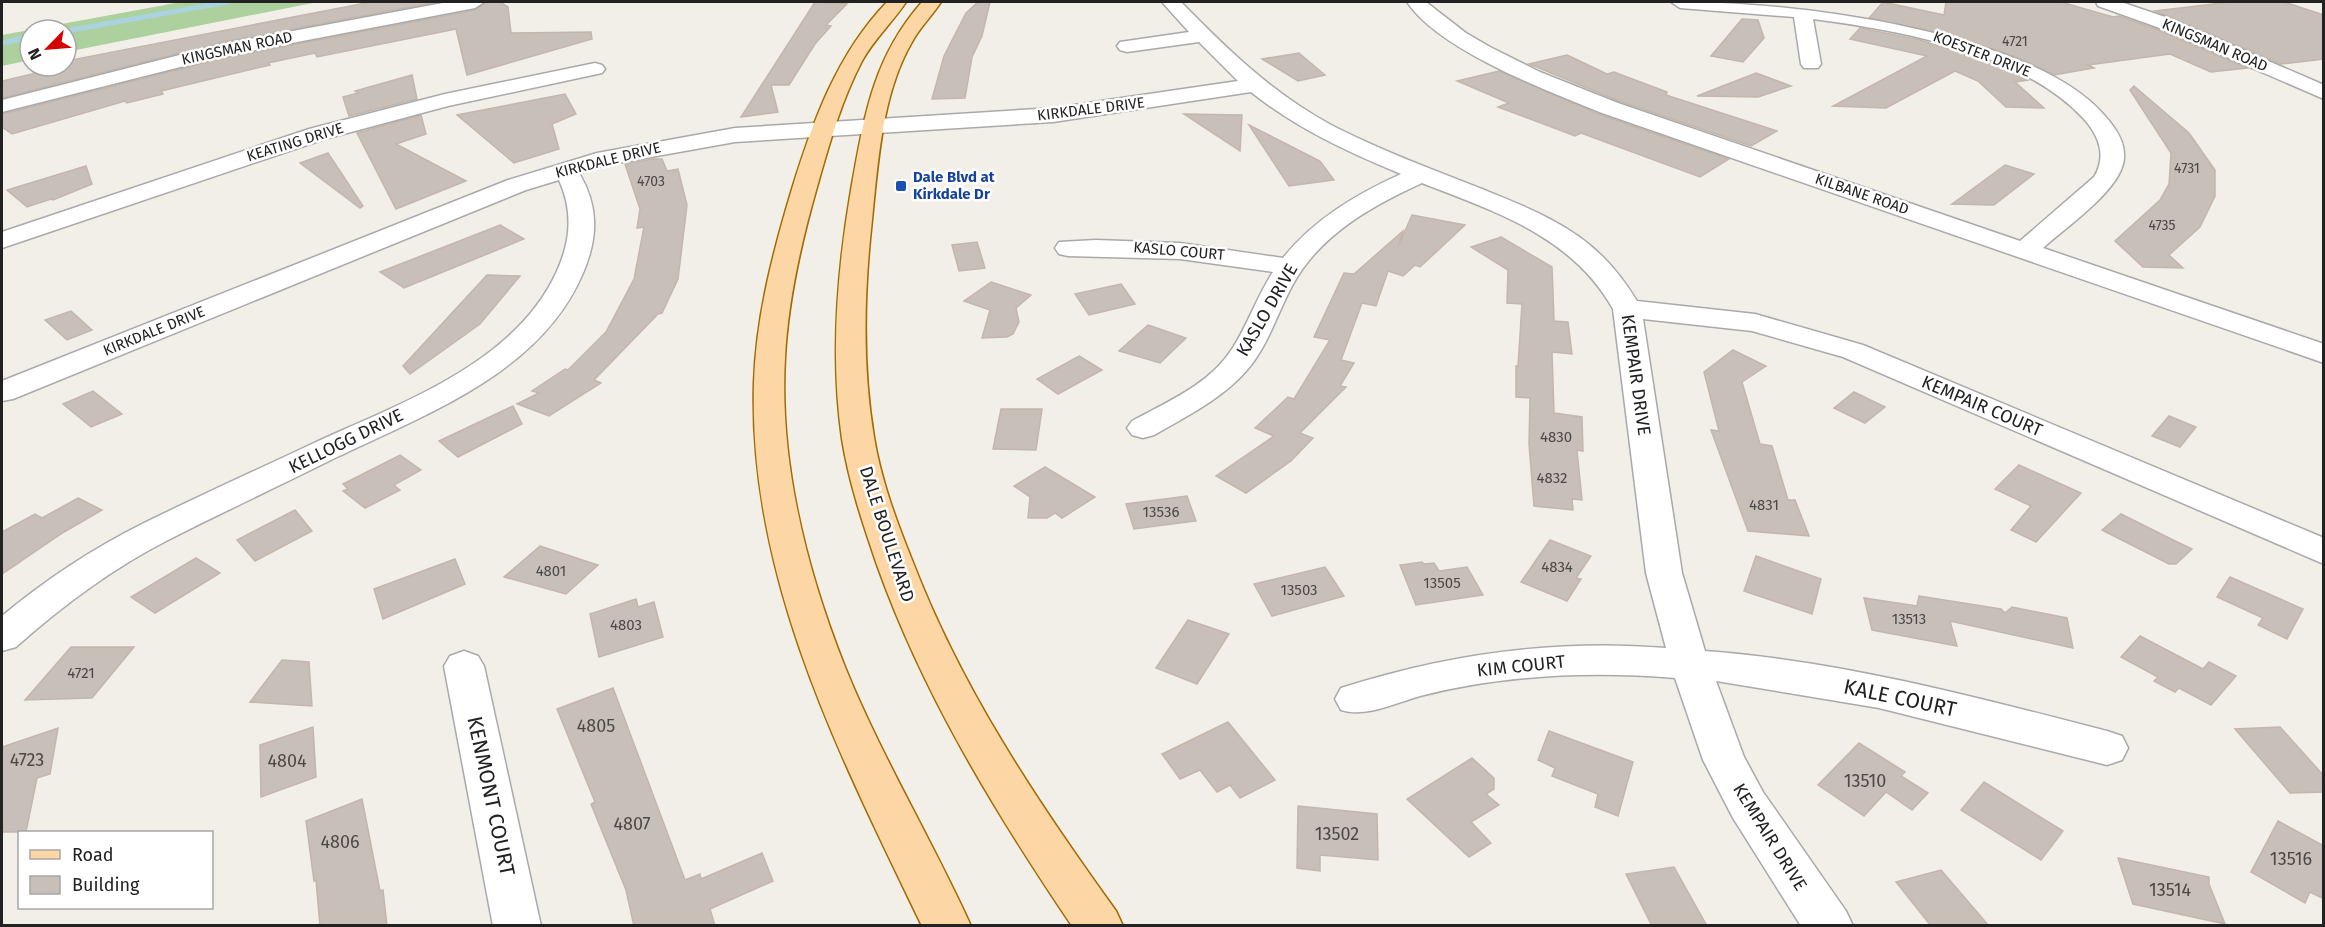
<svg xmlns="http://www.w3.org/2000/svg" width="2325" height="927" font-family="'Fira Sans',sans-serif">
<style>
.forest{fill:#add19e}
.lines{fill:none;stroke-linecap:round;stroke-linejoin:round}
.stream{stroke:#aad3df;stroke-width:5}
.building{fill:#c7bfb8;stroke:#c4b6ab;stroke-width:1.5}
.minor-casing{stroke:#a9a9a9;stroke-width:3}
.major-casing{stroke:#a06b00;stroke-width:3}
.minor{fill:#fff;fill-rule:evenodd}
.major{fill:#fcd6a4;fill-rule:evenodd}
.transit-dot{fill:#1a4fb4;stroke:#fff;stroke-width:2}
.labels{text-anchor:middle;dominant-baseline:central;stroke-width:5;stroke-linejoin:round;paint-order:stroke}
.far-number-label{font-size:14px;fill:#4b4948}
.far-street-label{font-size:15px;fill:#222;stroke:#fff}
.far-transit-label{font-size:15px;font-weight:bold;fill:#164399;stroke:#fff;text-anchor:start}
.number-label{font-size:15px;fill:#4b4948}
.street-label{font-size:18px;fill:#222;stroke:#fff}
.near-number-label{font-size:18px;fill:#4b4948}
.near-street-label{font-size:21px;fill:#222;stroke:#fff}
</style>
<rect width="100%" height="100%" fill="#f2efe9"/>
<path class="forest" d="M181 2H318L66 52V30H30V60L2 66V35Z"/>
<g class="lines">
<g class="stream">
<path d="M66 31 228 2"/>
<path d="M2 43 30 37"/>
</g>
</g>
<g class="building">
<path d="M371 2H438L223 42 2 98V81L66 66V61Z"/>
<path d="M486 2H500L508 7 511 33 591 32 592 39 467 75 456 29 317 57 315 53 268 63 270 65 161 91 163 94 127 103 125 101 12 134 2 127V114L224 58 475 10Z"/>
<path d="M815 2 847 4 826 25 831 26 815 44 789 85H771L778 112 741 117Z"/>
<path d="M978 2H990L982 36 972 57 965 98 932 99 944 56 966 13Z"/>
<path d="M1883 2 1944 15 1946 2H2061L2113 17 2119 16 2156 29 2247 68 2211 72 2170 54 2088 65 2094 68 2054 75 2021 59 1964 39 1869 18Z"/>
<path d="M2231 2H2284L2324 15V59L2281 64 2155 11Z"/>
<path d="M1742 19 1758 20 1764 38 1743 62 1711 56Z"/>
<path d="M1860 28 1920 40 1993 63 2028 80 2015 82 2044 108 2006 107 1978 81 1955 71 1886 108 1833 106 1927 56 1850 39Z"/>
<path d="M1299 53 1325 75 1298 81 1262 59Z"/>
<path d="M1567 55 1607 74 1614 72 1667 92 1666 95 1777 131 1751 146 1619 101 1529 64Z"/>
<path d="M1499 71 1601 115 1729 159 1700 177 1581 133 1575 136 1498 107 1509 103 1457 81Z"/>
<path d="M1756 73 1791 86 1758 97 1697 96Z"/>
<path d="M412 75 417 99 349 116 343 97 358 93 355 91Z"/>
<path d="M2134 86 2189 133 2215 170V196L2200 227 2169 255 2183 268 2143 267 2115 241 2160 200 2169 184 2171 153 2130 90Z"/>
<path d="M565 94 576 114 552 124 559 149 514 163 457 115Z"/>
<path d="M1184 114 1242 115 1240 151Z"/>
<path d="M421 115 426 134 396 144 466 181 396 209 357 133Z"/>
<path d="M1249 125 1320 161 1334 180 1289 186Z"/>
<path d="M328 153 363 206 360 208 300 163Z"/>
<path d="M653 159H662L667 171 678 169 687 205 678 279 662 313 658 314 594 380 601 383 549 416 517 404 539 393 532 391 565 369 568 370 606 332 634 279 644 227 637 228 640 209 625 164Z"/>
<path d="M2005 165 2034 174 1994 205 1952 204Z"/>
<path d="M86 166 92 184 53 200 51 199 27 207 7 190Z"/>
<path d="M1412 215 1465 225 1420 267 1415 265 1403 276 1388 271 1376 306 1362 303 1341 360 1354 363 1340 386 1346 387 1300 433 1313 438 1291 461 1246 493 1216 476 1274 436 1255 428 1288 397 1294 399 1330 340 1314 337 1344 273 1354 274 1403 231 1398 247Z"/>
<path d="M500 225 524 239 404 288 380 272Z"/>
<path d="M1501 237 1552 267 1554 321 1568 322 1572 354 1552 352 1554 413 1582 417 1583 451 1577 450 1582 500 1572 499 1573 510 1534 506 1529 444 1530 398 1516 397V366H1518L1522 304 1507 303 1508 270 1471 247Z"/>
<path d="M977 242 985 268 959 271 952 245Z"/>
<path d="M487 275 520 276 480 324 410 374 403 366Z"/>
<path d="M991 282 1031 295 1016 308 1019 322 1013 334 1007 337 982 338 990 310 964 301Z"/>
<path d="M1121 284 1135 304 1089 315 1075 294Z"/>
<path d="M71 311 92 330 67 340 45 320Z"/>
<path d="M1148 325 1186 338 1160 363 1119 351Z"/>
<path d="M1733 350 1766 366 1742 382 1760 444 1772 446 1788 500H1795L1809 536 1748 531 1711 430 1719 431 1704 372Z"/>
<path d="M1079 356 1102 370 1058 394 1037 379Z"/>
<path d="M93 391 122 414 91 427 63 404Z"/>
<path d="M1854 392 1885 407 1865 423 1834 408Z"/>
<path d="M513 406 522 424 458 457 439 441Z"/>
<path d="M1001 409H1042L1036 450 993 449Z"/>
<path d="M2169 416 2196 427 2180 447 2152 436Z"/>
<path d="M400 455 421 470 394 485 400 490 365 508 343 491 348 489 343 484Z"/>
<path d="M2019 465 2081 493 2036 542 2011 530 2031 506 1995 489Z"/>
<path d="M1045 467 1095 497 1062 518 1055 513 1047 518H1028L1030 497 1014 486Z"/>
<path d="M1187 496 1196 521 1134 529 1126 504Z"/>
<path d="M78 498 102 510 64 532 2 574V532L35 514 42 518Z"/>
<path d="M295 510 312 531 255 561 237 540Z"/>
<path d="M2121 514 2171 539 2192 549 2176 564H2169L2102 530Z"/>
<path d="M1550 540 1591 556 1576 578 1581 579 1567 601 1521 582Z"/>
<path d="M540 546 598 565 566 594 504 577Z"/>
<path d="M1756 556 1821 579 1812 614 1744 591Z"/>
<path d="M196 558 220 573 155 613 131 597Z"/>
<path d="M455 559 465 584 383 619 374 589Z"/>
<path d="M1422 562 1424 564 1434 563 1439 571 1467 567 1483 595 1416 605 1400 565Z"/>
<path d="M1325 567 1344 596 1272 616 1254 584Z"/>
<path d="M2230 577 2303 609 2287 639 2258 625 2263 618 2217 597Z"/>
<path d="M1919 596 2001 609 2005 613 2012 607 2067 618 2073 648 1950 621 1957 646 1872 630 1864 598 1917 606Z"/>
<path d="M636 599 638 607 654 602 663 637 599 657 590 614Z"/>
<path d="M1188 620 1229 634 1197 684 1156 668Z"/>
<path d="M2140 636 2203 669 2209 662 2236 676 2211 705 2179 688 2175 692 2154 681 2158 677 2121 657Z"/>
<path d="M71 647H134L92 698 25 700Z"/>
<path d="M282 660 309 662 312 706 250 702Z"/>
<path d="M613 688 685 880 700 874 701 879 762 853 773 881 710 909 715 926H634L626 890 591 804 595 802 557 709Z"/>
<path d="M1228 722 1275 780 1240 798 1230 785 1217 792 1200 770 1180 779 1162 754Z"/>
<path d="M313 727 316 777 261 797 260 745Z"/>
<path d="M2280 727 2324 776V792L2290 793 2235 729Z"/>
<path d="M58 728 50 774 37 778 26 832H2V747Z"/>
<path d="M1549 731 1633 762 1618 816 1595 807 1598 794 1552 776 1555 768 1538 760Z"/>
<path d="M1859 743 1905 772 1901 776 1928 793 1912 810 1886 792 1864 816 1818 785Z"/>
<path d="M1472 758 1494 778V789L1486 794 1499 805 1471 822 1491 843 1469 857 1407 799Z"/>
<path d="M1984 782 2063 831 2041 860 1961 810Z"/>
<path d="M362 799 380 891 383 890 387 926H320L316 880 314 881 306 821Z"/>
<path d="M1298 806 1377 814 1378 860 1320 855V871L1297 868Z"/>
<path d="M2278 821 2324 846V899L2310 892 2305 903 2251 872Z"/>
<path d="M2118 858 2209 877V884L2225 924 2133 904Z"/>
<path d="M1674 867 1707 926H1652L1626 874Z"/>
<path d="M1941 870 1989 926H1931L1896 882Z"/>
</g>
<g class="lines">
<defs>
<g id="minor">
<path d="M448 2H484L475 8 224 56 2 112V100L223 44Z"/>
<path d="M1162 2H1181C1227 49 1272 93 1331 125 1380 150 1431 169 1482 189 1524 206 1571 224 1604 258 1617 271 1627 285 1637 301L1755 314 1863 345 2324 538V564L1843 357 1752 331 1643 319 1682 573 1705 651C1841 661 1976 697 2107 731L2122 736 2128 748 2122 760 2107 765 1879 708 1716 681 1744 757 1763 792 1846 911 1853 926H1801L1733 818 1703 760 1675 678C1589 671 1503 675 1420 696 1395 703 1366 718 1341 710L1335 699 1341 688C1447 654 1555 639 1666 648L1646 573 1613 309C1572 236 1496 212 1422 183 1372 206 1319 235 1292 286 1277 314 1268 346 1247 370 1222 399 1187 416 1154 435L1143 438 1132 435 1127 428 1132 421C1167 402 1210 384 1232 349 1248 325 1257 296 1273 272L1180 259 1068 256 1059 254 1055 248 1059 242 1096 240 1180 243 1283 258C1314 219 1357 194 1401 174 1348 152 1296 128 1251 92L1053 122 735 142 601 166 579 173C599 206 598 238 583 273 541 373 426 414 335 458 279 486 223 512 168 540 113 568 62 606 16 647L2 651V616C44 581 92 549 142 524 199 496 257 470 314 443 401 403 515 364 557 271 571 240 573 211 559 180L526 190 13 399 2 401V381L508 180 597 153 735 128 1053 108 1238 81 1199 42 1127 52 1120 50 1117 46 1120 42 1189 32Z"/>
<path d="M1407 2H1426L1466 33 1490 47 1540 72 1618 103 2020 241 2094 177C2107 156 2099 136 2084 119 2022 52 1899 30 1813 19L1821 64 1818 68H1804L1801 64 1794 17 1680 8 1671 2C1779 0 2030 29 2104 115 2116 128 2128 145 2123 164 2116 193 2065 228 2043 248L2324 344V363L1602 113C1548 91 1440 51 1407 2Z"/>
<path d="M2096 2H2121L2171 19 2324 85V99L2157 27 2098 6Z"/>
<path d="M595 63 602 65 605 69 602 73 448 106 325 139 2 248V232L309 129 445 94Z"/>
<path d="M464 651 478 656 484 666 541 926H493L444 666 450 656Z"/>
</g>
<g id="major">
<path d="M887 2H906C892 23 874 39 862 61 841 101 829 145 817 187 801 243 788 300 785 358 779 462 807 571 845 667 881 756 931 838 971 926H922C840 756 748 577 754 383 756 317 773 252 792 189 813 121 837 54 887 2Z"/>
<path d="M922 2H941C932 16 920 27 912 42 882 93 878 162 872 220 864 292 862 365 874 437 881 480 896 520 912 560 961 688 1036 800 1116 911L1123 926H1072C995 812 923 694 877 565 863 524 849 483 842 439 830 356 837 272 851 190 864 118 872 59 922 2Z"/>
</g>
</defs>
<use href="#minor" class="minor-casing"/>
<use href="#major" class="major-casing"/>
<use href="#minor" class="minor"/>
<use href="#major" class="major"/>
</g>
<rect class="transit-dot" x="895" y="180" width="12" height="12" rx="3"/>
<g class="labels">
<g class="far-number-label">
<text x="2015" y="41">4721</text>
<text x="2187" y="168">4731</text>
<text x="651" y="181">4703</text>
<text x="2162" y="225">4735</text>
</g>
<g class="far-street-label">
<text transform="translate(2215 45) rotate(23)">KINGSMAN ROAD</text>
<text transform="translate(237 48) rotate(-12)">KINGSMAN ROAD</text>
<text transform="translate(1982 54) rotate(21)">KOESTER DRIVE</text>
<text transform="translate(1091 109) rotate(-7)">KIRKDALE DRIVE</text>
<text transform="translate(295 142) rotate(-17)">KEATING DRIVE</text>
<text transform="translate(608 160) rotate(-14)">KIRKDALE DRIVE</text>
<text transform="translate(1862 194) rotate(19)">KILBANE ROAD</text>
<text transform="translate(1179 251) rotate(5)">KASLO COURT</text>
<text transform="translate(154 331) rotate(-22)">KIRKDALE DRIVE</text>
</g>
<g class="far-transit-label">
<text x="913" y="177">Dale Blvd at<tspan x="913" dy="17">Kirkdale Dr</tspan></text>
</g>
<g class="number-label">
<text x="1556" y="437">4830</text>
<text x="1552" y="478">4832</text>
<text x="1764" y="505">4831</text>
<text x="1161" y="512">13536</text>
<text x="1557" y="567">4834</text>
<text x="551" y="571">4801</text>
<text x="1442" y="583">13505</text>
<text x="1299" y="590">13503</text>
<text x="1909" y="619">13513</text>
<text x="626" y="625">4803</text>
<text x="81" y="673">4721</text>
</g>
<g class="street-label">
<text transform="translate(1267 310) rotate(-60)">KASLO DRIVE</text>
<text transform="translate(1636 375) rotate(82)">KEMPAIR DRIVE</text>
<text transform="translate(1982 406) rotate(23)">KEMPAIR COURT</text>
<text transform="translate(346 441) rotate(-26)">KELLOGG DRIVE</text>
<text transform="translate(887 534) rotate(72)">DALE BOULEVARD</text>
<text transform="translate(1521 666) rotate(-6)">KIM COURT</text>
<text transform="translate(1770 837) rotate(58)">KEMPAIR DRIVE</text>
</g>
<g class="near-number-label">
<text x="596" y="726">4805</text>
<text x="27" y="760">4723</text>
<text x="287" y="761">4804</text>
<text x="1865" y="781">13510</text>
<text x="632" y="824">4807</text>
<text x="1337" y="834">13502</text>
<text x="340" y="842">4806</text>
<text x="2291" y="859">13516</text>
<text x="2170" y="890">13514</text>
</g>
<g class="near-street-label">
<text transform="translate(1900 698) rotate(12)">KALE COURT</text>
<text transform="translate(491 796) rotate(78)">KENMONT COURT</text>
</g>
</g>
<rect width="2325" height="927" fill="none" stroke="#222222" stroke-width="6"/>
<rect x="18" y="831" width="195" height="78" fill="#ffffff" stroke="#a7a7a7" stroke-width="1.5"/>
<rect x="30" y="850" width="30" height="9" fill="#fcd6a4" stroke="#a7a7a7" stroke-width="1.5"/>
<text x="72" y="861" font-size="18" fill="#222222">Road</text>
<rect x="30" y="876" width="30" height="18" fill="#c7bfb8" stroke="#a7a7a7" stroke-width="1.5"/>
<text x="72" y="891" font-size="18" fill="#222222">Building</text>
<g transform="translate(48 48) rotate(245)"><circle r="28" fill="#ffffff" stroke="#a7a7a7" stroke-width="1.5"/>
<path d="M0-4.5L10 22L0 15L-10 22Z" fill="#d40000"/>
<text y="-9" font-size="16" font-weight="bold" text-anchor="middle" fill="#222222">N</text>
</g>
</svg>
